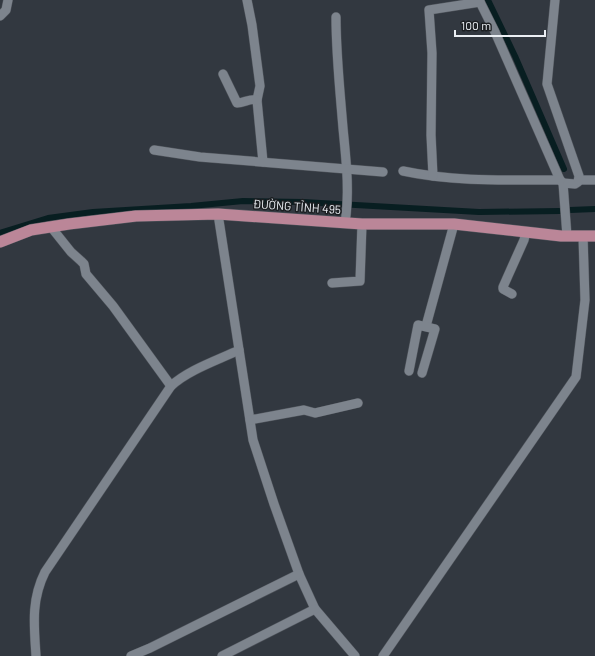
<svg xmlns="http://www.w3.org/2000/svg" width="595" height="656" font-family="Barlow,sans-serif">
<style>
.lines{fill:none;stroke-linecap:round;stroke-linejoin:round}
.canal{stroke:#081e21;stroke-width:6}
.minor-casing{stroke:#50555c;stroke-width:10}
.major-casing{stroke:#50555c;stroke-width:12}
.minor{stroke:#7d848d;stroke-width:9}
.major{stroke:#bb8698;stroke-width:11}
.labels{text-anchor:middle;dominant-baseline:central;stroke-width:3;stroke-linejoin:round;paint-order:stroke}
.street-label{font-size:12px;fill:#ebeff4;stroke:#1c1f22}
</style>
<rect width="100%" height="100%" fill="#323840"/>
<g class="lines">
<g class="canal">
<path d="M488 0 515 56 564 169"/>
<path d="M570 210 595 209"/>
<path d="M0 233 48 218 93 212 191 206 243 201 303 202 479 212 560 211"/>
</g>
<defs>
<g id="minor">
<path d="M247 0 252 25 260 86 257 100 263 162"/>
<path d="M479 0 495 32 560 180 563 183"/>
<path d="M555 0 547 84 579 176 578 182 575 184 563 183 567 236"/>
<path d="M0 16 6 10 8 0"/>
<path d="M336 17C336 54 340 91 343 128 346 160 350 191 345 223"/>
<path d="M223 74 237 103C244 103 250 98 257 100"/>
<path d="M154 150 200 157 383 172"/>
<path d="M403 171C454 182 508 180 560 180"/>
<path d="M433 176 431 135 432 53 429 10 480 2"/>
<path d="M579 180H595"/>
<path d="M218 214 253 440 274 504 299 574 315 609 355 656"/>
<path d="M51 227 71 252 81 261 84 264 86 274 113 306 171 386"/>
<path d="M332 283 360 281 362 224"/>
<path d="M512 294 503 289V287L524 240 526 232"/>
<path d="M426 326 454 224"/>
<path d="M409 371 418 325 435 329 422 373"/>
<path d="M250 420 304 410 315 413 358 403"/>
<path d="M36 656C34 625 31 600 45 572L171 386C188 370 218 360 239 350"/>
<path d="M131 656 150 648 299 574"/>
<path d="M222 656 315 609"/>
<path d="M383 656 576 377 585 300 583 236"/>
</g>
<path id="major" d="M0 242 31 230 69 224 136 216 218 214 362 224H454L561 236H595"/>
</defs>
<use href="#minor" class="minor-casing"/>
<use href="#major" class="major-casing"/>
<use href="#minor" class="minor"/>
<use href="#major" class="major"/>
</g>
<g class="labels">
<g class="street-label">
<text transform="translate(297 206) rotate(4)">ĐƯỜNG TỈNH 495</text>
</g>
</g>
<path d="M455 30v6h90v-6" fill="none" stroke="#ebeff4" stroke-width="2"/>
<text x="461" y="30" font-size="12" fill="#ebeff4" stroke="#1c1f22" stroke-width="3" paint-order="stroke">100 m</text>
</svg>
